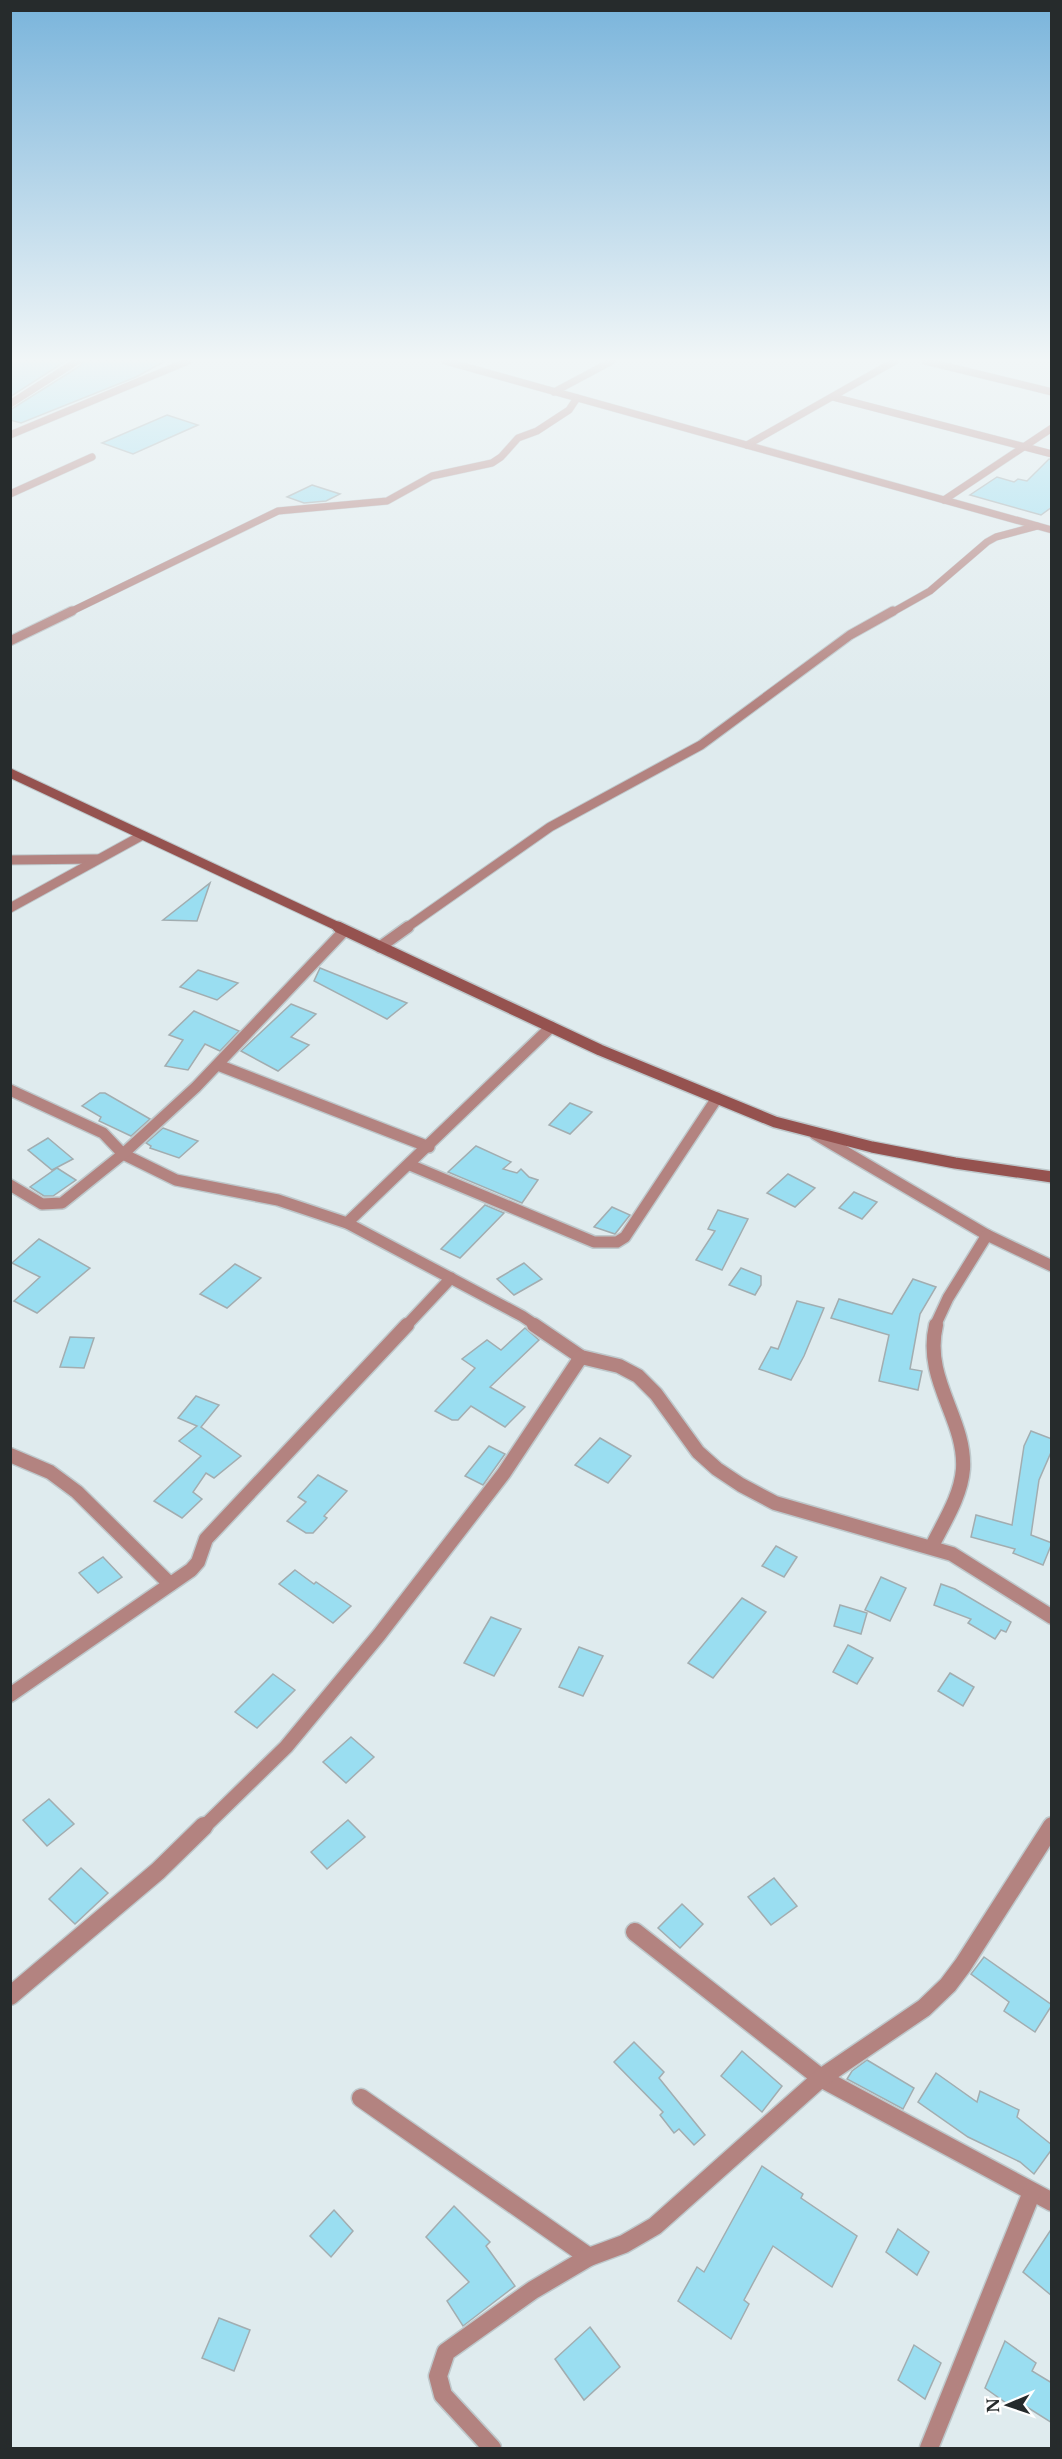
<svg xmlns="http://www.w3.org/2000/svg" width="1062" height="2459" font-family="'Libre Baskerville',serif">
<style>
.building{fill:#9adef1;stroke:#a2adb0;stroke-width:1.5}
.lines{fill:none;stroke-linecap:round;stroke-linejoin:round}
.street-far4-casing{stroke:#bec8cb;stroke-width:8}
.street-far3-casing{stroke:#bec8cb;stroke-width:11}
.street-far2-casing{stroke:#bec8cb;stroke-width:14}
.street-far1-casing{stroke:#bec8cb;stroke-width:17}
.street-casing{stroke:#bec8cb;stroke-width:21}
.secondary-far1-casing{stroke:#bec8cb;stroke-width:11}
.secondary-casing{stroke:#bec8cb;stroke-width:14}
.street-far4{stroke:#b38380;stroke-width:7}
.street-far3{stroke:#b38380;stroke-width:9}
.street-far2{stroke:#b38380;stroke-width:11}
.street-far1{stroke:#b38380;stroke-width:14}
.street{stroke:#b38380;stroke-width:18}
.secondary-far1{stroke:#95524f;stroke-width:9}
.secondary{stroke:#95524f;stroke-width:11}
</style>
<rect width="100%" height="100%" fill="#dfebee"/>
<g class="building">
<path d="M10 361H66L10 397Z"/>
<path d="M83 361H165L136 377 21 423 10 420V410L80 366Z"/>
<path d="M167 415 198 425 133 454 102 443Z"/>
<path d="M1049 459 1052 460V507L1041 515 970 495 997 477 1014 482 1018 479 1027 481Z"/>
<path d="M312 485 340 494 326 501 304 503 287 497Z"/>
<path d="M210 883 197 921 163 920Z"/>
<path d="M320 968 407 1003 387 1019 314 981Z"/>
<path d="M198 970 238 983 217 1000 180 987Z"/>
<path d="M291 1004 316 1014 291 1037 309 1045 278 1071 241 1051Z"/>
<path d="M194 1011 239 1031 220 1051 205 1044 188 1070 165 1066 183 1040 169 1035Z"/>
<path d="M100 1093H105L150 1119 131 1136 99 1121 101 1117 82 1106Z"/>
<path d="M570 1103 592 1112 570 1134 549 1125Z"/>
<path d="M163 1128 198 1141 179 1158 150 1148 151 1146 146 1143Z"/>
<path d="M48 1138 73 1159 52 1170 28 1150Z"/>
<path d="M476 1146 511 1162 503 1169 517 1173 521 1169 529 1177 538 1180 522 1203 448 1172Z"/>
<path d="M57 1168 76 1180 53 1196H44L30 1187Z"/>
<path d="M788 1174 815 1188 795 1207 767 1193Z"/>
<path d="M854 1192 877 1202 862 1219 839 1208Z"/>
<path d="M485 1205 504 1213 460 1258 441 1249Z"/>
<path d="M612 1207 630 1215 615 1234 594 1227Z"/>
<path d="M718 1210 748 1219 722 1270 696 1260 715 1231 708 1229Z"/>
<path d="M39 1239 90 1268 37 1313 14 1301 40 1277 12 1263Z"/>
<path d="M524 1263 542 1279 514 1295 497 1279Z"/>
<path d="M235 1264 261 1278 227 1308 200 1294Z"/>
<path d="M741 1268 761 1276V1285L755 1295 729 1285Z"/>
<path d="M913 1279 936 1287 920 1314 910 1369 922 1371 918 1390 879 1381 889 1335 831 1318 839 1299 892 1314Z"/>
<path d="M797 1301 824 1308 804 1356 791 1380 759 1369 771 1347 778 1349Z"/>
<path d="M525 1328 539 1340 490 1387 525 1407 505 1427 471 1406 458 1420H452L435 1411 475 1368 462 1359 487 1340 501 1350Z"/>
<path d="M70 1337 94 1338 84 1368 60 1367Z"/>
<path d="M196 1396 219 1405 201 1427 241 1456 214 1478 206 1473 193 1492 202 1499 182 1518 154 1501 201 1456 179 1441 197 1426 178 1418Z"/>
<path d="M1031 1431 1052 1439V1450L1039 1480 1031 1535 1052 1543 1043 1565 1013 1553 1015 1549 971 1537 976 1515 1012 1525 1024 1446Z"/>
<path d="M600 1438 631 1456 608 1483 575 1465Z"/>
<path d="M489 1446 505 1454 483 1485 465 1476Z"/>
<path d="M318 1475 347 1491 324 1516 327 1518 313 1533H306L287 1521 306 1502 298 1497Z"/>
<path d="M776 1546 797 1557 784 1577 762 1566Z"/>
<path d="M103 1557 122 1577 98 1593 79 1573Z"/>
<path d="M295 1570 314 1584 316 1582 351 1606 333 1623 279 1584Z"/>
<path d="M881 1577 906 1588 890 1621 865 1610Z"/>
<path d="M941 1584 955 1589 1011 1622 1006 1632 1001 1630 995 1639 968 1623 971 1619 934 1605Z"/>
<path d="M742 1598 766 1612 713 1678 688 1663Z"/>
<path d="M840 1605 867 1613 861 1634 834 1626Z"/>
<path d="M491 1617 521 1629 494 1676 464 1663Z"/>
<path d="M848 1645 873 1658 857 1684 833 1672Z"/>
<path d="M579 1647 603 1656 583 1696 559 1687Z"/>
<path d="M950 1673 974 1687 963 1706 938 1691Z"/>
<path d="M273 1674 295 1690 257 1728 235 1712Z"/>
<path d="M351 1737 374 1757 346 1783 323 1762Z"/>
<path d="M49 1799 74 1824 47 1846 23 1820Z"/>
<path d="M348 1820 365 1837 327 1869 311 1852Z"/>
<path d="M81 1868 108 1893 75 1924 49 1899Z"/>
<path d="M774 1878 797 1906 771 1925 748 1897Z"/>
<path d="M682 1904 703 1924 680 1948 658 1928Z"/>
<path d="M984 1957 1052 2005 1035 2032 1004 2011 1009 2002 971 1974Z"/>
<path d="M634 2042 664 2072 659 2078 705 2135 694 2145 679 2129 674 2133 660 2115 663 2112 614 2062Z"/>
<path d="M742 2051 782 2086 762 2112 721 2076Z"/>
<path d="M867 2060 914 2088 903 2109 847 2079 852 2071Z"/>
<path d="M936 2073 977 2102 980 2091 1019 2110 1017 2117 1052 2145V2149L1034 2174 1020 2162 968 2137 918 2102Z"/>
<path d="M762 2166 803 2194 801 2198 857 2236 832 2287 773 2246 744 2300 749 2304 731 2339 678 2301 697 2267 704 2272Z"/>
<path d="M454 2206 490 2242 486 2246 515 2286 463 2326 447 2301 469 2282 426 2237Z"/>
<path d="M334 2210 353 2231 331 2257 310 2236Z"/>
<path d="M1052 2228V2296L1023 2272Z"/>
<path d="M898 2229 929 2252 917 2275 886 2252Z"/>
<path d="M219 2318 250 2330 234 2371 202 2358Z"/>
<path d="M590 2327 620 2367 584 2400 555 2359Z"/>
<path d="M1005 2341 1036 2363 1032 2371 1052 2383V2423L1019 2402 1016 2410 985 2388Z"/>
<path d="M914 2345 941 2363 925 2399 898 2380Z"/>
</g>
<g class="lines">
<defs>
<g id="street-far4">
<path d="M445 361 1052 530"/>
<path d="M925 361 1052 392"/>
<path d="M554 392 612 361"/>
<path d="M833 397 1052 454"/>
<path d="M10 404 77 361"/>
<path d="M10 435 188 361"/>
<path d="M747 445 895 361"/>
<path d="M10 494 92 457"/>
<path d="M944 500 1052 428"/>
<path d="M68 613 278 511 387 501 432 476 492 463 501 457 518 438 537 431 569 410 577 398"/>
<path d="M891 613 930 591 987 542 996 537 1037 526"/>
</g>
<g id="street-far3">
<path d="M10 641 72 611"/>
<path d="M10 860 97 859"/>
<path d="M10 908 141 836"/>
<path d="M406 928 550 827 701 745 850 635 893 611"/>
</g>
<g id="street-far2">
<path d="M380 947 408 927"/>
<path d="M218 1065 429 1147"/>
<path d="M10 1090 103 1133 123 1154 176 1180 278 1200 347 1223 522 1316 537 1326"/>
<path d="M815 1134 987 1235 1052 1266"/>
<path d="M410 1165 594 1242H617L625 1237 717 1098"/>
<path d="M10 1185 42 1204 62 1203 123 1154 196 1087 344 931"/>
<path d="M347 1223 551 1027"/>
<path d="M406 1326 451 1278"/>
<path d="M935 1326 948 1298 987 1235"/>
</g>
<g id="street-far1">
<path d="M534 1325 581 1357 619 1366 638 1376 656 1394 698 1452 717 1469 741 1485 775 1503 952 1554 1052 1617"/>
<path d="M10 1455 50 1472 77 1492 170 1584"/>
<path d="M932 1546C944 1522 961 1496 963 1469 966 1419 923 1380 936 1325"/>
<path d="M10 1695 191 1570 198 1562 206 1539 407 1325"/>
<path d="M203 1828 286 1747 379 1635 504 1473 581 1357"/>
</g>
<g id="street">
<path d="M635 1932 821 2078 1052 2202"/>
<path d="M10 1996 158 1871 204 1826"/>
<path d="M361 2098 589 2257"/>
<path d="M492 2448 443 2395 438 2376 446 2352 533 2290 589 2257 624 2244 655 2226 821 2078 924 2008 948 1985 963 1965 1052 1826"/>
<path d="M929 2448 1032 2192"/>
</g>
<path id="secondary-far1" d="M10 773 341 928"/>
<path id="secondary" d="M338 927 600 1050 775 1122 872 1147 955 1163 1052 1177"/>
</defs>
<use href="#street-far4" class="street-far4-casing"/>
<use href="#street-far3" class="street-far3-casing"/>
<use href="#street-far2" class="street-far2-casing"/>
<use href="#street-far1" class="street-far1-casing"/>
<use href="#street" class="street-casing"/>
<use href="#secondary-far1" class="secondary-far1-casing"/>
<use href="#secondary" class="secondary-casing"/>
<use href="#street-far4" class="street-far4"/>
<use href="#street-far3" class="street-far3"/>
<use href="#street-far2" class="street-far2"/>
<use href="#street-far1" class="street-far1"/>
<use href="#street" class="street"/>
<use href="#secondary-far1" class="secondary-far1"/>
<use href="#secondary" class="secondary"/>
</g>
<linearGradient id="sky" x2="0" y2="1"><stop stop-color="#79b4db"/><stop offset="0.51" stop-color="#f1f6f7"/><stop offset="1" stop-color="#f1f6f7" stop-opacity="0"/></linearGradient>
<rect width="1062" height="706" fill="url(#sky)"/>
<rect width="1062" height="2459" fill="none" stroke="#262b2c" stroke-width="24"/>
<g transform="translate(1008 2405) rotate(268)" stroke="#ffffff" stroke-width="4.5" paint-order="stroke">
<path d="M0-4.5L10 22L0 15L-10 22Z" fill="#262b2c"/>
<text y="-9" font-size="16" font-weight="bold" text-anchor="middle" fill="#262b2c">N</text>
</g>
</svg>
